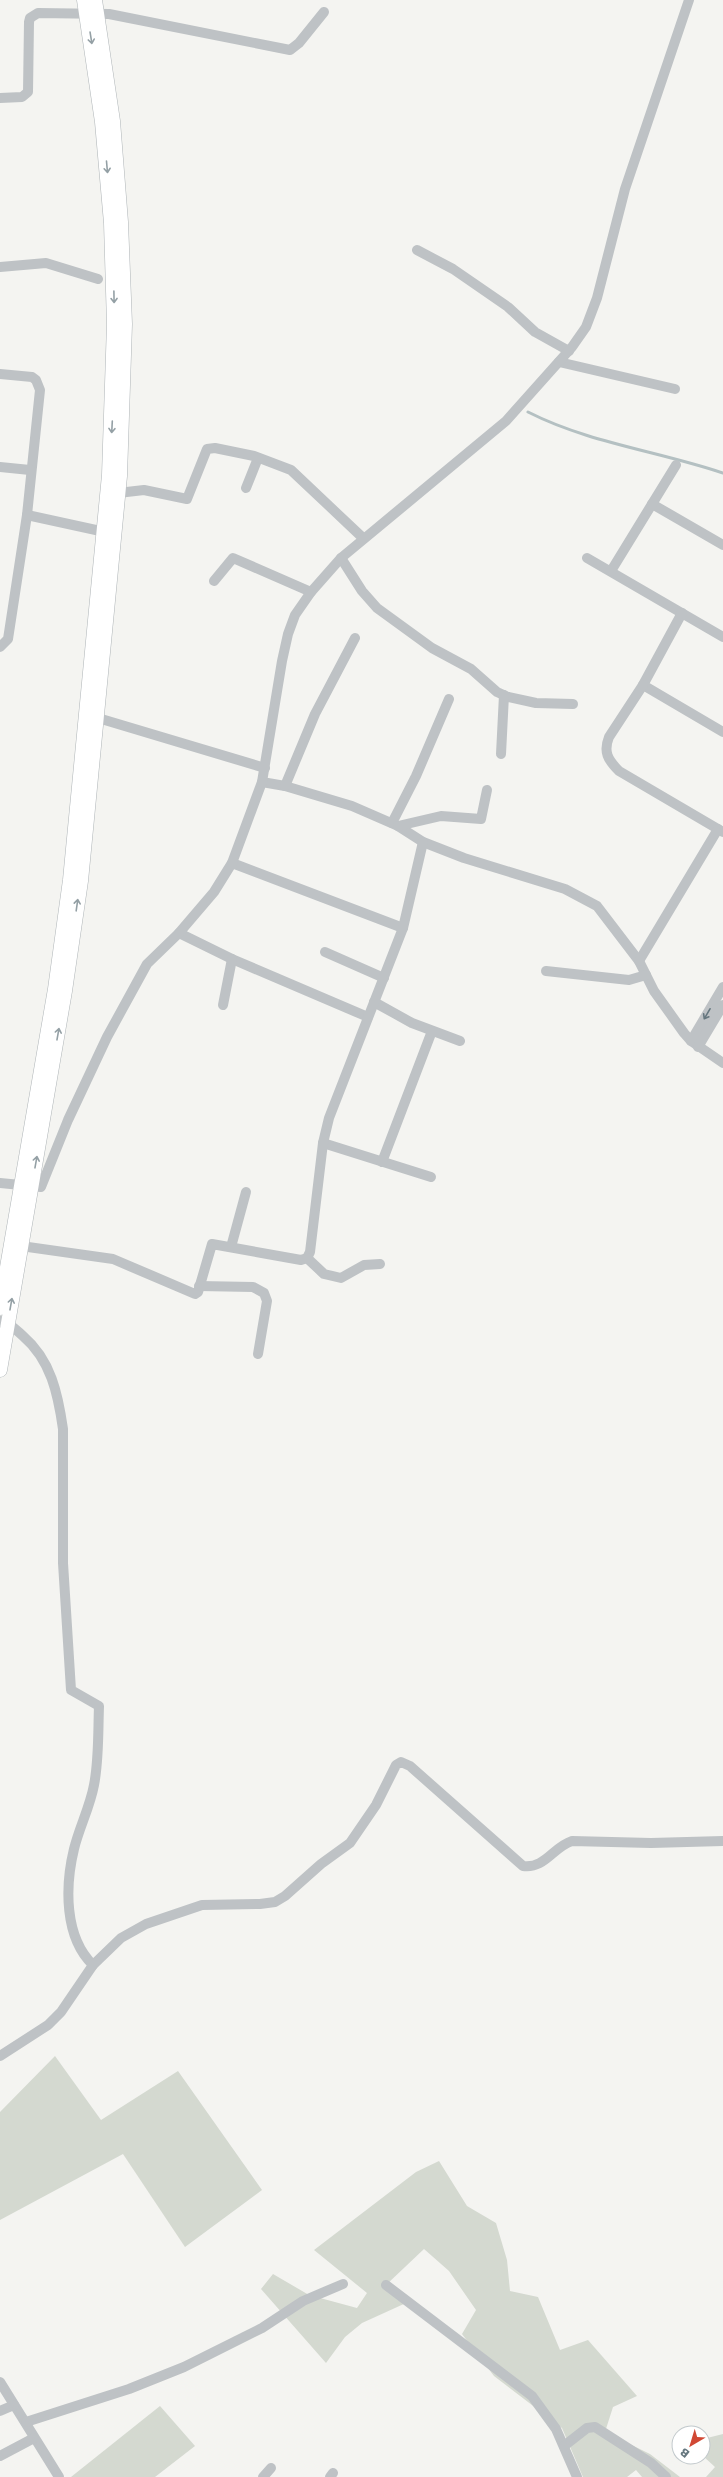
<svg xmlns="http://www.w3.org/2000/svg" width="723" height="2477" font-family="'DejaVu Sans',sans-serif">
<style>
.green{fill:#d4d9d0}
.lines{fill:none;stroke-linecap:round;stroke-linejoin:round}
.stream{stroke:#b4c0c2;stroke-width:3}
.secondary-casing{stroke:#aeb4b7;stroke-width:15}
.minor{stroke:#bec2c5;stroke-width:10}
.secondary{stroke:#fff;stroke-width:14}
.oneway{stroke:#94a0a5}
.oneway2{stroke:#66777f}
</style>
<rect width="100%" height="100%" fill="#f4f4f1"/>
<g class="green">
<path d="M55 2056 101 2120 178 2071 262 2190 185 2247 123 2154 0 2220V2112Z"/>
<path d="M439 2161 467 2206 496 2223 507 2260 510 2291 538 2297 560 2350 588 2340 637 2396 613 2407 605 2432 650 2454 680 2477H642L636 2470 627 2477H583L562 2428 494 2376 462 2334 476 2310 449 2271 424 2249 386 2285 406 2303 362 2323 345 2337 326 2363 261 2289 273 2274 309 2295 357 2308 367 2293 314 2250 416 2172Z"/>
<path d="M160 2406 195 2446 155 2477H71Z"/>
<path d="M723 2434V2477H706L715 2467 703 2456V2439Z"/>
</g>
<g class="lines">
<path class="stream" d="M528 412C589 443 658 451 723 473"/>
<defs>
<g id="secondary">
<path d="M0 1308 55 989 70 880 109 475 114 324 111 223 102 122 84 0"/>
<path d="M0 1370 65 991 81 881 120 476 125 324 121 222 113 121 95 0"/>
</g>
</defs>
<use href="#secondary" class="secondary-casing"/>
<g class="minor">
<path d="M0 98 22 97 28 92 29 22 30 18 38 13 109 14 290 50 299 43 324 12"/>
<path d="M417 250 453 269 508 307 535 332 569 351"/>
<path d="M0 267 46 263 98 279"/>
<path d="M559 362 675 389"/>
<path d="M0 374 32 377 36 380 40 390 27 515 8 639 0 647"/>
<path d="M0 467 30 470"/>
<path d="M246 488 258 458"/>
<path d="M118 493 144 490 187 499 207 449 215 448 254 456 291 470 363 538"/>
<path d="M652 504 723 545"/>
<path d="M27 515 105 532"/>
<path d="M341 558 362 591 377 608 432 648 471 669 497 692 508 697 536 703 573 704"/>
<path d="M587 558 723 637"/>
<path d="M611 571 676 465"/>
<path d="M214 581 233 558 311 592"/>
<path d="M682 613 643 685 723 732"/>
<path d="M643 685 609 737C603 752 608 760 619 771L723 832"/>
<path d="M98 718 265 768"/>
<path d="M501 754 504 695"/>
<path d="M262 782 285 786 352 806 398 826 423 842 464 858 565 889 597 906 639 961 654 991 684 1033 691 1041 723 1063"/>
<path d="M285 786 315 714 355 638"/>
<path d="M392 823 416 776 449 699"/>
<path d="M398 826 441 816 481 819 487 790"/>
<path d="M232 863 403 928"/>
<path d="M179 933 232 959 368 1017"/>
<path d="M325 952 384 978"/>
<path d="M639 961 718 829"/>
<path d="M546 971 629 980 646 975"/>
<path d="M374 1002 412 1023 460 1041"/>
<path d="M223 1005 232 959"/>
<path d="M691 1041 723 987"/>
<path d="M698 1047 723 1005"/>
<path d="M323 1143 431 1177"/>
<path d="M382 1162 432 1031"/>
<path d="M0 1183 41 1187 68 1120 107 1037 147 964 179 933 214 892 232 863 262 782 282 661 288 634 295 615 311 592 341 558 506 421 572 347 586 327 597 298 625 189 689 0"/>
<path d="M231 1247 246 1192"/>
<path d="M16 1248 21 1246 113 1259 195 1294 198 1292 212 1244 301 1260 307 1258 310 1252 323 1143 329 1118 403 928 423 842"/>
<path d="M307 1258 324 1274 341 1278 364 1265 380 1264"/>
<path d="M199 1286 253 1287 264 1293 267 1301 258 1354"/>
<path d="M0 1321C10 1323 15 1329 23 1336 51 1360 58 1394 63 1429V1563L71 1690 99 1706C98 1732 99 1760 94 1785 90 1807 79 1828 74 1849 65 1886 64 1937 93 1965"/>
<path d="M0 2056 48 2025 61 2012 93 1965 121 1938 146 1924 202 1905 260 1904 275 1902 285 1896 321 1864 350 1843 376 1805 396 1765 401 1762 410 1766 523 1866C545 1869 553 1847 572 1841L651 1843 723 1841"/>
<path d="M386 2285 532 2396 556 2429 577 2477"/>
<path d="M0 2382 59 2477"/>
<path d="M0 2411 14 2405"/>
<path d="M26 2422 129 2389 184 2367 262 2328 303 2301 343 2284"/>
<path d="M564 2446 587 2428 595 2427 651 2463 666 2477"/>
<path d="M0 2456 34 2438"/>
<path d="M263 2477 271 2468"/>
<path d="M330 2477 333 2473"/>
</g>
<use href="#secondary" class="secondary"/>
</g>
<defs><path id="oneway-shaft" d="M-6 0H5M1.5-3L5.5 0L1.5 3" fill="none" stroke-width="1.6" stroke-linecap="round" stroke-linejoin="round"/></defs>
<g class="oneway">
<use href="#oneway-shaft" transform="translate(91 38) rotate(81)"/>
<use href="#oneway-shaft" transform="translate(107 167) rotate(85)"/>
<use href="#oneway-shaft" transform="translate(114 297) rotate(89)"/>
<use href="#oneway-shaft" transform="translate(112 427) rotate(93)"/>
<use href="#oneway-shaft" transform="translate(77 905) rotate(-82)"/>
<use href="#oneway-shaft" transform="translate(58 1034) rotate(-80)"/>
<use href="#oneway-shaft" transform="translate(36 1162) rotate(-80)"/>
<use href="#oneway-shaft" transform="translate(11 1304) rotate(-80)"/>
</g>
<use class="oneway2" href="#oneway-shaft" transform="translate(707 1014) rotate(120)"/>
<g transform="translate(691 2445) rotate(218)"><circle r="19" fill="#ffffff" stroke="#c2c9cc"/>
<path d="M0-3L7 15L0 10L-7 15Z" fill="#d14834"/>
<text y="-6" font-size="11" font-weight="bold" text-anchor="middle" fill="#66777f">B</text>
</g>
</svg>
